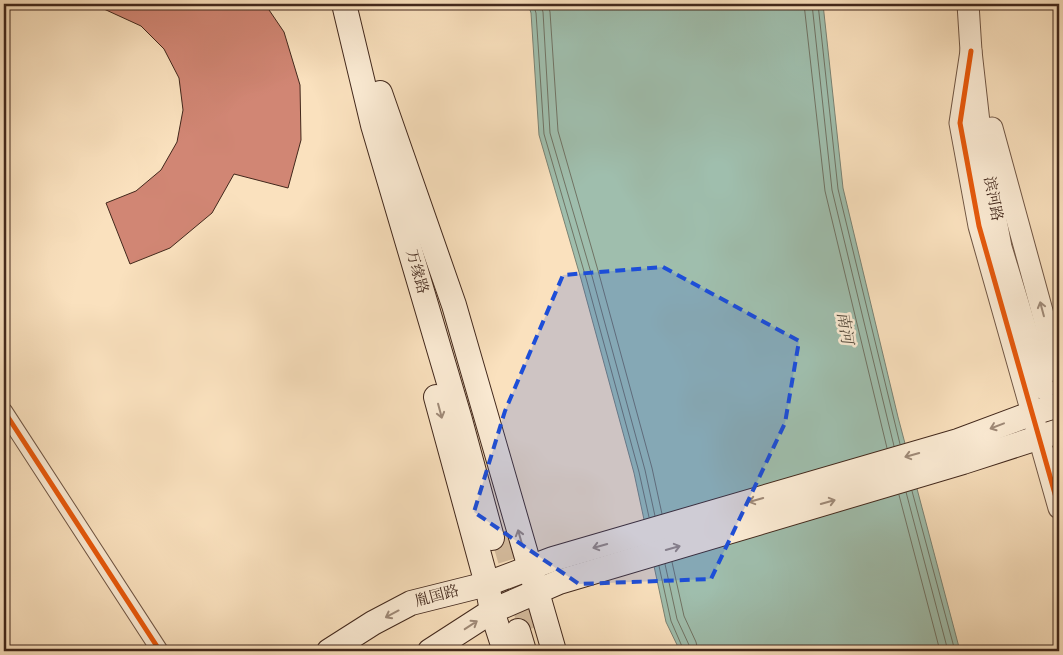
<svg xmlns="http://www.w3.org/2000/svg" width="1063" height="655" font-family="'Old Standard TT','Noto Serif SC',serif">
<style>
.water{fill:#9fbead;stroke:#7a8273}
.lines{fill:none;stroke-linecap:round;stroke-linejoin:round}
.shore{stroke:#707364;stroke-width:1}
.building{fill:#d18674;stroke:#42281c}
.secondary-tunnel{stroke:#d5bc9e;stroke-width:24;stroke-dasharray:24 12;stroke-linecap:butt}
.minor-casing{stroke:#705644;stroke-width:18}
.tertiary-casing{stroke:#705644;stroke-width:23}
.secondary-casing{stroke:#42281c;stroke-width:26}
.minor{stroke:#fcecd5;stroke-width:16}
.tertiary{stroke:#fcecd5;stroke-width:21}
.secondary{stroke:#fcecd5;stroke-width:24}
.cycleway-casing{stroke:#fcecd5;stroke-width:8}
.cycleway{stroke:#e8590c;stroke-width:5}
.oneway{stroke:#9f8a78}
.marked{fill:#1d4ed8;fill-opacity:0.2;stroke:#1d4ed8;stroke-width:4;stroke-dasharray:10 6;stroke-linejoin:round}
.labels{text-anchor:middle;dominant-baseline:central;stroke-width:5;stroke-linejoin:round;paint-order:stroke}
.street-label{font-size:15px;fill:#42281c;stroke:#fcecd5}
.water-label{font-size:16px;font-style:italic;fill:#594e40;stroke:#fcecd5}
</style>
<rect width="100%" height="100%" fill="#fae1be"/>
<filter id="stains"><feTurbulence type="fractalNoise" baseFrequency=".004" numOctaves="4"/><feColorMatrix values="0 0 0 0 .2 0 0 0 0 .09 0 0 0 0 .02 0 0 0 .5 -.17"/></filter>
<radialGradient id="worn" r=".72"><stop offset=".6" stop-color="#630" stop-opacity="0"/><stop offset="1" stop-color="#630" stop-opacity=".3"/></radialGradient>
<path class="water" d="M528 4H823L843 188 898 417 960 651H680L666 622 634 473 581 279 539 135 531 13Z"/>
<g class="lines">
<g class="shore">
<path d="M533 4 536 13 544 134 586 278 639 472 649 517"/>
<path d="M540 4 543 12 550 133 592 276 645 470 655 516"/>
<path d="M548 4 550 12 558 131 599 274 652 468 662 514"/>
<path d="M804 4 825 191 887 448"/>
<path d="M812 4 832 190 894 446"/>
<path d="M818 4 838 189 900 444"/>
<path d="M912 491 955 651"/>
<path d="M906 492 948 651"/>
<path d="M899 495 940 651"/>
<path d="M672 562 684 616 696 642 698 651"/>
<path d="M665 564 677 619 689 645 690 651"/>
<path d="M659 566 671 621 684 651"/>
</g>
</g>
<path class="building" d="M93 4H265L284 32 300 85 301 140 288 188 234 174 212 213 170 248 130 264 106 203 136 191 161 170 177 142 183 110 179 78 164 49 141 26Z"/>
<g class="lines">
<path class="secondary-tunnel" d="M503 537 531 629"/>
<defs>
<path id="minor" d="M4 411 160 651"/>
<g id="tertiary">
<path d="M968 4 971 51 981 140 1001 247 1044 389"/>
<path d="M971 51 960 123 979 226 1059 508"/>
<path d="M992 128 1059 373"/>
</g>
<g id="secondary">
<path d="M344 4 373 125 460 420 492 538"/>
<path d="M380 93 454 305 554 651"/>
<path d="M436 397 487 584 492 611 505 651"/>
<path d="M518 631 524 651"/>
<path d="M329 651 373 623 411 603 487 584 553 559 958 441 1033 413 1059 405"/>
<path d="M430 651 492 611 559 582 963 462 1059 431"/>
</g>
</defs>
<use href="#minor" class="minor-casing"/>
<use href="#tertiary" class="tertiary-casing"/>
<use href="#secondary" class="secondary-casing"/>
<use href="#minor" class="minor"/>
<use href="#tertiary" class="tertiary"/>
<use href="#secondary" class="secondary"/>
<defs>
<g id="cycleway">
<path d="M971 51 960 123 979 226 1059 508"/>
<path d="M4 411 160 651"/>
</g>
</defs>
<use href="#cycleway" class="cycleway-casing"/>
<use href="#cycleway" class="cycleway"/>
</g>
<defs><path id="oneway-shaft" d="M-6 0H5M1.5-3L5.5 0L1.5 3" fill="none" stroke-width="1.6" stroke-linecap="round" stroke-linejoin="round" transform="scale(1.25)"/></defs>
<g class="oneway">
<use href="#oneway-shaft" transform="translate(1042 309) rotate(-105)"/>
<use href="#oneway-shaft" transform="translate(440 411) rotate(75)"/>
<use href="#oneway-shaft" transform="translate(997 426) rotate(159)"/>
<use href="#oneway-shaft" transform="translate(912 455) rotate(164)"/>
<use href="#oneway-shaft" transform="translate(756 500) rotate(164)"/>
<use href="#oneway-shaft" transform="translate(828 502) rotate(-16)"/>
<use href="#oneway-shaft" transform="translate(520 537) rotate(-106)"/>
<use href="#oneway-shaft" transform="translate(600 546) rotate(164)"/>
<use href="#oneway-shaft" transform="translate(673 548) rotate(-16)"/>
<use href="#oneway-shaft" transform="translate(392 614) rotate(152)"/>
<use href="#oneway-shaft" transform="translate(471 625) rotate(-33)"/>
</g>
<path class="marked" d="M663 267 799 341 785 423 711 579 579 584 474 512 505 411 563 275Z"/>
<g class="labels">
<g class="street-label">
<text transform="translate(992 199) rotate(79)">滨河路</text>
<text transform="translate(416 272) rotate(74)">万缘路</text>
<text transform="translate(437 597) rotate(-15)">胤国路</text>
</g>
<g class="water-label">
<text transform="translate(844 328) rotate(81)">南河</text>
</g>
</g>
<rect width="1063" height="655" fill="none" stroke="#fae1be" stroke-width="20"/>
<rect x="5" y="5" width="1053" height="645" fill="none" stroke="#42281c" stroke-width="2.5"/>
<rect x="10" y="10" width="1043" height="635" fill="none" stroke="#42281c"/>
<rect width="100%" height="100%" filter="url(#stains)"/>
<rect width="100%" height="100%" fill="url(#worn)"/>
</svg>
